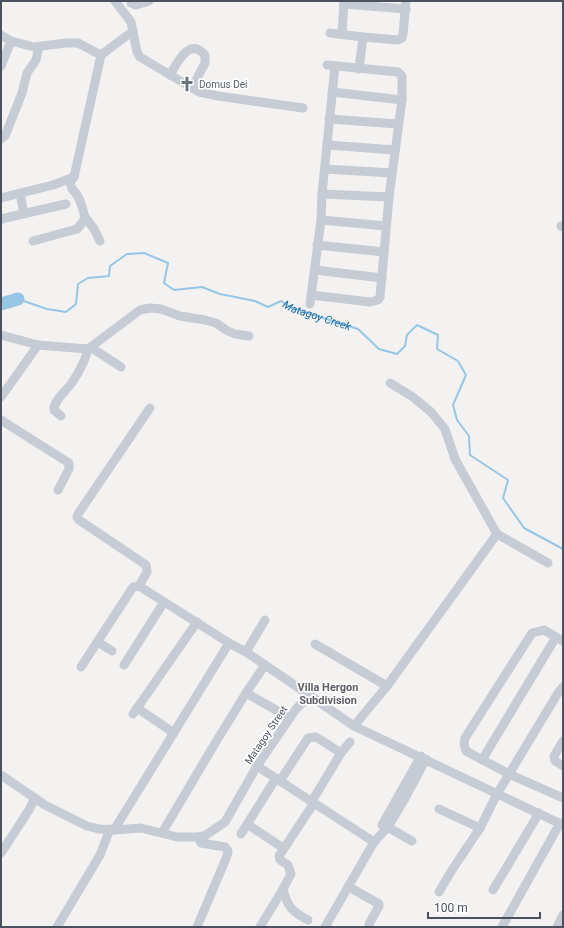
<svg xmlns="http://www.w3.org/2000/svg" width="564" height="928" font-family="Roboto,sans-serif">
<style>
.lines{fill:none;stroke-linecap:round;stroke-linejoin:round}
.stream{stroke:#96c6e4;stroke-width:2}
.river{stroke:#96c6e4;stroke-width:13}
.minor{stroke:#c6cbd4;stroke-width:9}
.labels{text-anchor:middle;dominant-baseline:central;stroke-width:3.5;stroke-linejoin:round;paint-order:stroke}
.worship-label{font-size:10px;fill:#5b616d;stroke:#fff;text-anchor:start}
.street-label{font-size:10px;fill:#4b515d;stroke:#fff}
.water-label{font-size:11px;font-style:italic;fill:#1b6ba0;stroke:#fff}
.neighbourhood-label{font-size:11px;font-weight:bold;fill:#5e6065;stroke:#fff}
</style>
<rect width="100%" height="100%" fill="#f3f2f1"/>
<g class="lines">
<path class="stream" id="s1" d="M18 299 47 309 66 312 76 304 78 284 88 278 109 276 110 266 127 254 144 253 168 263 164 283 174 290 202 287 220 294 255 301 268 307 281 301 292 308 358 329 379 349 397 354 405 346 407 335 417 325 438 335 437 349 458 361 466 375 453 405 457 420 469 436 470 455 508 480 503 498 524 528 563 549"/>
<path class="river" d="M1 304 18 299"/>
<g class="minor">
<path d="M115 1 131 22 137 52 140 57 199 92 218 96 303 108"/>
<path d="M131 1V3L136 5 149 1"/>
<path d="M344 4 406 9"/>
<path d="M330 33 363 37 398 40 402 38 403 34 406 1"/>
<path d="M342 34 344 1"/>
<path d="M1 35 11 41 34 47 66 43H78L101 55"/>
<path d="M1 66 11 41"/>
<path d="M359 69 363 37"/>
<path d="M170 75C177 63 189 37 205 55V63L192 88"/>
<path d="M332 92 402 100"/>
<path d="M329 119 398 124"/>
<path d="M1 139 5 136 22 93 27 73 36 60 39 47"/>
<path d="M327 145 395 150"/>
<path d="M325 169 392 173"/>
<path d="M20 193 24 214"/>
<path d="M322 194 389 197"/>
<path d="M1 198 53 185 74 177 101 55 133 31"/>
<path d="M85 217 94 229 100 241"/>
<path d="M1 219 66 204"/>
<path d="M321 220 386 226"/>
<path d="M561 226 563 227"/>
<path d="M33 241 77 229 82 223 85 217C82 207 80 196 72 189L70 182 74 177"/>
<path d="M317 245 384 252"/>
<path d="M315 270 382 278"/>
<path d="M311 295 370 302 378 300 380 297 389 197 402 100V76L398 72 327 65"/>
<path d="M310 304 321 220 322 194 335 66"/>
<path d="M1 335 38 345 88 349 140 310 150 308 161 309 180 316 205 320 216 323 226 330 235 334 249 336"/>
<path d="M92 348 121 367"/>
<path d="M390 383 413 397 431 412 445 429 455 459 497 534 548 563"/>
<path d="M1 397 38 345"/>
<path d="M61 416 54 410C53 401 66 391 71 384 78 374 85 361 88 349"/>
<path d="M1 420 69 463V469L58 490"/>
<path d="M563 641 544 630 532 633 465 738 464 744 466 751 509 774 563 798"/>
<path d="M98 642 112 651"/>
<path d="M229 643 246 652 312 697"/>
<path d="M315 644 387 686"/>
<path d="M246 652 265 620"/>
<path d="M124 665 164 602"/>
<path d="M81 667 133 587 139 586"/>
<path d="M246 693 265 665"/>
<path d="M137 708 174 733"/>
<path d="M133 714 197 622"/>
<path d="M354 726 387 686 497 534"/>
<path d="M563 741 554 756 555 761 563 766"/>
<path d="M482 760 556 637"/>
<path d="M257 766 374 842"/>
<path d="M1 775 45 805 87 826 99 829 114 830 141 828 177 837H198L206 835 225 822 257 766 296 709 301 704 312 697 354 726 563 825"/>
<path d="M280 781 308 738 316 737 341 753"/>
<path d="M312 801 341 753 350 742"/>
<path d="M439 809 480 828"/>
<path d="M247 824 283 848"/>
<path d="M382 825 421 756"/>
<path d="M384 825 412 841"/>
<path d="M114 830 229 643 139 586 147 572 146 565 79 520 77 517 78 514 150 408"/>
<path d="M162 833 214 745 246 693 290 718"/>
<path d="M241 834 276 778"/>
<path d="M1 853 29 810 35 798"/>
<path d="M349 887 379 904V906L369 924"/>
<path d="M283 889C287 906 292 912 308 920"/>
<path d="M493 890 539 813"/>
<path d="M439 892 452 870 480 828 497 794 558 693 563 687"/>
<path d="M57 927 100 855 110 829"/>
<path d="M197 927 227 856 228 851 225 847 201 843 198 837"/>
<path d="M260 927 283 889 291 874 288 865 280 860 279 856 314 803"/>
<path d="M325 927 374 842 388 827 404 800 426 759"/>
<path d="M502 927 560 823"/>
<path d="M557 927 563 915"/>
</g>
</g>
<defs>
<symbol id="church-bare" viewBox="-9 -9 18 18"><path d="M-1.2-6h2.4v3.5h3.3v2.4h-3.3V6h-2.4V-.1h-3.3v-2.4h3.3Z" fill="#6b7280" stroke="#fff" stroke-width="2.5" paint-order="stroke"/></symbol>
</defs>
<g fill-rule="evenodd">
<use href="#church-bare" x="176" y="73" width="22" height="22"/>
</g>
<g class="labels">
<g class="worship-label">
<text x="199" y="84">Domus Dei</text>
</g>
<g class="street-label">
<text transform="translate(266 735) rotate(-56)">Matagoy Street</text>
</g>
<g class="water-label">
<text stroke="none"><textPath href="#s1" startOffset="373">Matagoy Creek</textPath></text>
</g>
<g class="neighbourhood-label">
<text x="328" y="687">Villa Hergon<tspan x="328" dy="13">Subdivision</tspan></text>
</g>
</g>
<rect width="564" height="928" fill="none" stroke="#4b515d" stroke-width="4"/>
<path d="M428 912v6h112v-6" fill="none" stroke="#4b515d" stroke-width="2"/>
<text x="434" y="912" font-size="12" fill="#4b515d" stroke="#ffffff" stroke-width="3" paint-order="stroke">100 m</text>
</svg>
